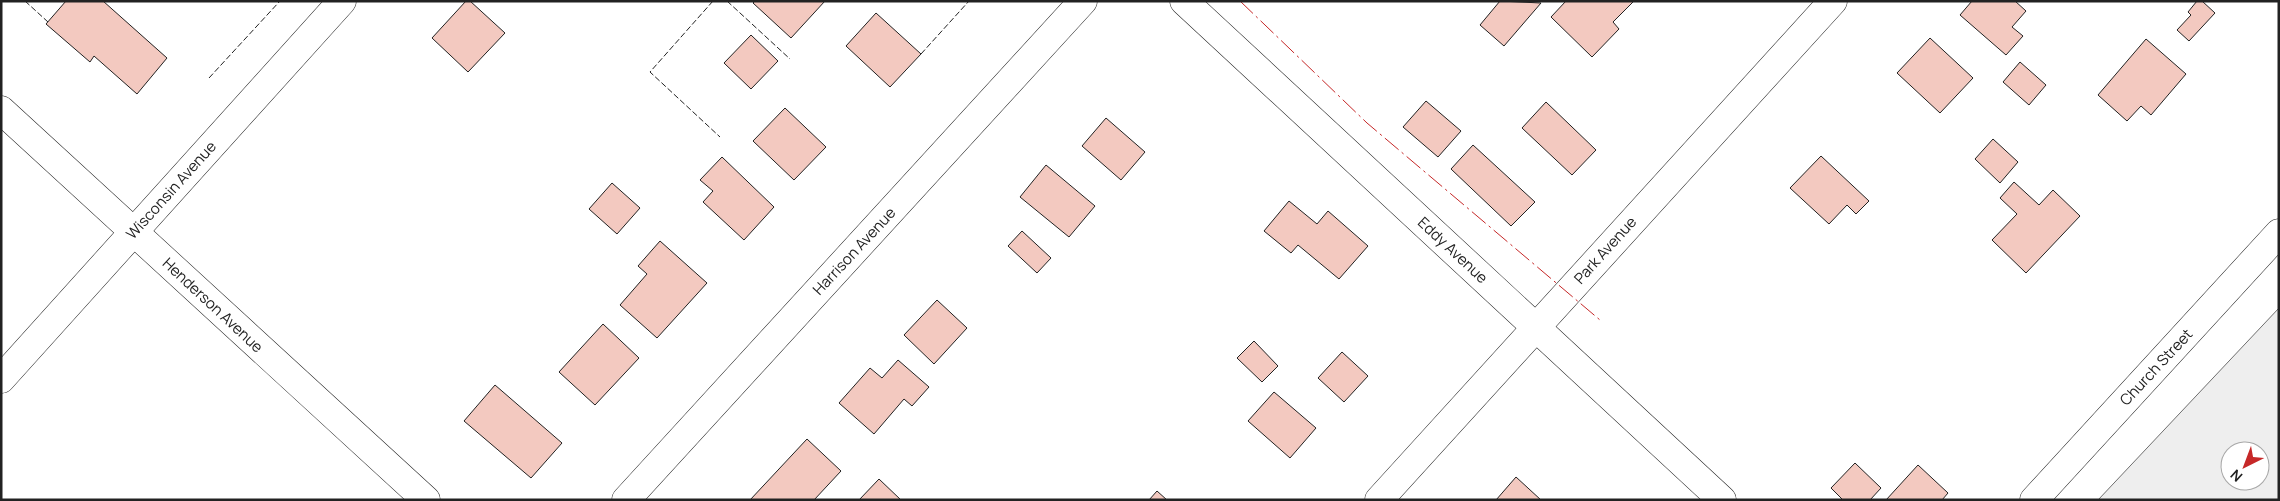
<svg xmlns="http://www.w3.org/2000/svg" width="2280" height="501" font-family="Manrope,sans-serif">
<style>
.green{fill:#eee;stroke:#6f6f6f;fill-rule:evenodd}
.building{fill:#f3c9c0;stroke:#222}
.lines{fill:none;stroke-linecap:round;stroke-linejoin:round}
.minor-casing{stroke:#222;stroke-width:29}
.minor{stroke:#fff;stroke-width:28}
.fence{stroke:#222;stroke-width:1;stroke-dasharray:6 2.5;stroke-linecap:butt}
.power{stroke:#c62828;stroke-width:1;stroke-dasharray:18 4 2.5 4;stroke-linecap:butt}
.labels{text-anchor:middle;dominant-baseline:central;stroke-width:4;stroke-linejoin:round;paint-order:stroke}
.street-label{font-size:15px;fill:#222;stroke:#fff}
</style>
<rect width="100%" height="100%" fill="#fff"/>
<path class="green" d="M2279 308V500H2098ZM2230 451H2260V481H2230Z"/>
<g class="building">
<path d="M66 1H103L167 58 137 94 94 56 90 62 46 24Z"/>
<path d="M466 1H470L505 33 468 72 432 38Z"/>
<path d="M755 1H825L791 38 753 3Z"/>
<path d="M1500 1 1541 3 1504 46 1480 25Z"/>
<path d="M1566 1H1634L1613 22 1619 29 1592 57 1551 17Z"/>
<path d="M1972 1H2015L2026 11 2012 27 2023 36 2006 55 1960 15Z"/>
<path d="M2197 1H2202L2215 13 2189 41 2177 30 2191 15 2188 12Z"/>
<path d="M876 13 921 54 890 87 846 46Z"/>
<path d="M751 35 778 61 751 89 724 63Z"/>
<path d="M1930 38 1973 78 1940 113 1897 73Z"/>
<path d="M2146 39 2186 74 2151 115 2141 106 2127 121 2098 95Z"/>
<path d="M2020 62 2046 85 2029 105 2003 82Z"/>
<path d="M1426 101 1461 131 1438 157 1403 127Z"/>
<path d="M1546 102 1596 150 1572 175 1522 128Z"/>
<path d="M785 108 826 147 794 180 753 141Z"/>
<path d="M1106 118 1145 152 1121 180 1082 146Z"/>
<path d="M1993 139 2018 162 2000 183 1975 159Z"/>
<path d="M1473 145 1535 202 1511 226 1451 169Z"/>
<path d="M1821 156 1869 201 1856 214 1847 205 1829 224 1790 188Z"/>
<path d="M722 157 774 207 744 240 703 202 713 191 700 180Z"/>
<path d="M1046 165 1095 206 1069 237 1020 197Z"/>
<path d="M2014 182 2039 205 2053 190 2080 216 2026 273 1992 240 2017 214 2000 198Z"/>
<path d="M612 183 640 208 617 234 589 209Z"/>
<path d="M1289 201 1317 224 1328 211 1368 246 1339 279 1298 245 1291 253 1264 231Z"/>
<path d="M1022 231 1051 258 1037 273 1008 246Z"/>
<path d="M660 241 707 283 657 338 620 305 647 274 638 266Z"/>
<path d="M937 300 967 328 934 364 904 335Z"/>
<path d="M603 324 639 358 595 405 559 372Z"/>
<path d="M1254 341 1278 366 1262 382 1237 358Z"/>
<path d="M1342 352 1368 376 1344 402 1318 378Z"/>
<path d="M898 360 929 387 912 406 904 399 874 434 839 403 870 368 882 378Z"/>
<path d="M495 385 562 443 531 478 464 421Z"/>
<path d="M1274 392 1316 428 1290 458 1248 421Z"/>
<path d="M807 439 841 471 814 500H750Z"/>
<path d="M1855 463 1881 488 1870 500H1843L1831 488Z"/>
<path d="M1918 465 1948 493 1942 500H1886Z"/>
<path d="M1516 477 1541 500H1496Z"/>
<path d="M879 479 901 500H859Z"/>
<path d="M1157 491 1167 500H1149Z"/>
</g>
<g class="lines">
<defs>
<g id="minor">
<path d="M1184 1 1722 500"/>
<path d="M1 110 426 500"/>
<path d="M1 379 342 1"/>
<path d="M626 500 1083 1"/>
<path d="M1379 500 1833 1"/>
<path d="M2034 500 2279 233"/>
</g>
</defs>
<use href="#minor" class="minor-casing"/>
<use href="#minor" class="minor"/>
<g class="fence">
<path d="M25 1 48 22"/>
<path d="M713 1 650 72 720 137"/>
<path d="M727 1 790 59"/>
<path d="M921 54 969 1"/>
<path d="M209 78 280 1"/>
</g>
<path class="power" d="M1240 1 1367 123 1600 320"/>
</g>
<g class="labels">
<g class="street-label">
<text transform="translate(171 190) rotate(-48)">Wisconsin Avenue</text>
<text transform="translate(1453 250) rotate(43)">Eddy Avenue</text>
<text transform="translate(1605 250) rotate(-48)">Park Avenue</text>
<text transform="translate(854 251) rotate(-47)">Harrison Avenue</text>
<text transform="translate(213 305) rotate(43)">Henderson Avenue</text>
<text transform="translate(2156 367) rotate(-47)">Church Street</text>
</g>
</g>
<rect width="2280" height="501" fill="none" stroke="#222222" stroke-width="5"/>
<g transform="translate(2245 466) rotate(222)"><circle r="24" fill="#ffffff" stroke="#a7a7a7"/>
<path d="M0-4L9 19L0 12L-9 19Z" fill="#c62828"/>
<text y="-8" font-size="14" font-weight="bold" text-anchor="middle" fill="#222222">N</text>
</g>
</svg>
